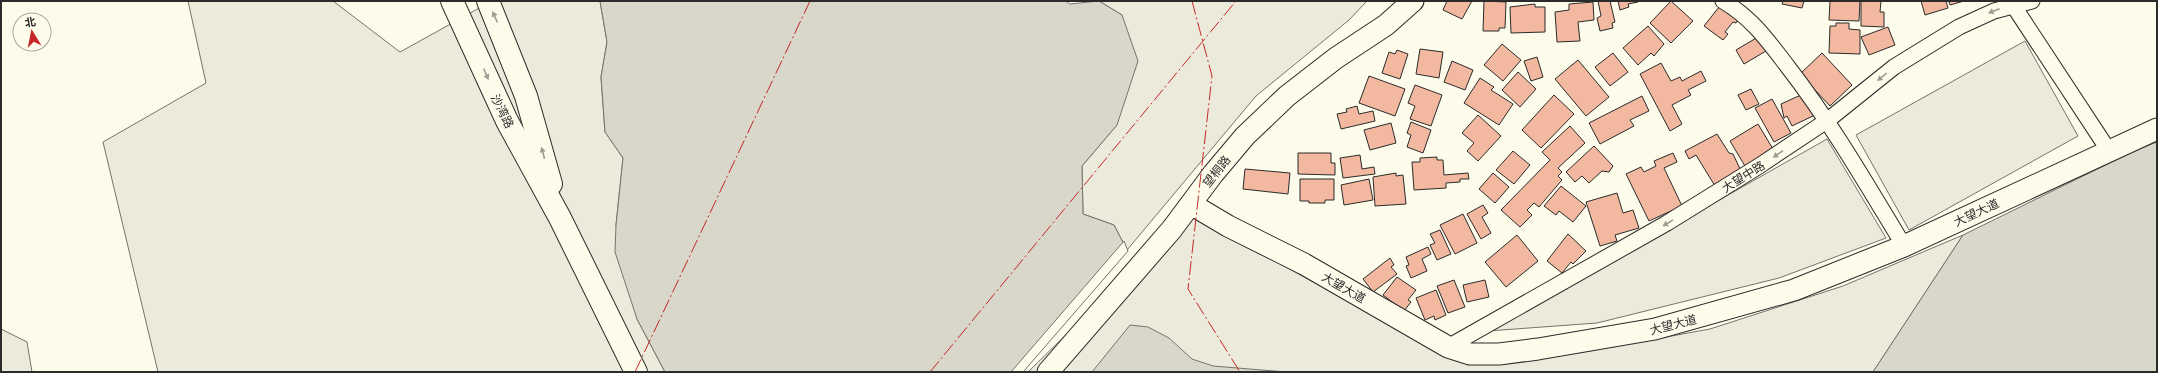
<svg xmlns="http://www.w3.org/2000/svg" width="2158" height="373" font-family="Commissioner,'Noto Sans SC',sans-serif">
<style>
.green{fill:#ecebdb;stroke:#74746e}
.water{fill:#d8d7c9;stroke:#74746e}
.pier{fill:#fdfbea;stroke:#74746e}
.building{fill:#f2b8a0;stroke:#2b2b2b}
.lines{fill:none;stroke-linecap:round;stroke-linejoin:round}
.street-casing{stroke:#2b2b2b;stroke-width:17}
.secondary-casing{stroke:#2b2b2b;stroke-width:23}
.primary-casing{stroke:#2b2b2b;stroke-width:24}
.street{stroke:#fdfbea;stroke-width:15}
.secondary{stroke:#fdfbea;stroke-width:21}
.primary{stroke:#fdfbea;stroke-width:22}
.power{stroke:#c62828;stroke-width:1;stroke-dasharray:14 3 2 3;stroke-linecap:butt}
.oneway{fill:#9e9d94}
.labels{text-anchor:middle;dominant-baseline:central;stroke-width:3;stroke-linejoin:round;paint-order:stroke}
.street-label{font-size:12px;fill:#2b2b2b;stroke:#fdfbea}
</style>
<rect width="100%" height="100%" fill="#fdfbea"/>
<g class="green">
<path d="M188 1H333L400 52 492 1H600L607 42 601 77 605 132 623 158 616 225 637 319 665 372H158L103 142 206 83Z"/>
<path d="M1099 1H1367L1349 20 1256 96 1127 250 1114 225 1083 214 1082 166 1117 125 1122 15Z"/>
<path d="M2025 41 2078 136 1909 230 1856 135Z"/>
<path d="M1827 139 1886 238 1779 278 1597 323 1488 331Z"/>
<path d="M1189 214 1412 336 1480 363 1578 353 1710 329 1843 286 1963 235 1873 372H1028Z"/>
<path d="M1 329 27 342 32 372H1Z"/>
</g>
<g class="water">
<path d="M600 1H1066L1070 4 1099 1 1122 15 1138 61 1117 125 1082 166 1083 214 1114 225 1127 250 1020 372H665L637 319 615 252 616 225 623 158 605 132 601 77 607 42Z"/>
<path d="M2157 142V372H1873L1963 235 2136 150Z"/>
<path d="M1130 325 1148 327 1169 338 1192 359 1213 366 1286 372H1092Z"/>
</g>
<path class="pier" d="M1124 241 1128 251 1023 372H1011Z"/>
<g class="building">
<path d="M1447 1H1472L1462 19 1443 10Z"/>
<path d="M1484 1 1506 2 1505 28H1499V31H1483Z"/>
<path d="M1598 1H1610L1615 22 1612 23 1613 28 1600 31 1597 18 1601 16Z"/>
<path d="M1618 1H1638V2L1628 4 1629 7 1620 10Z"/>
<path d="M1671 1 1693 21 1671 43 1650 23Z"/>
<path d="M1783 1H1804L1802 8 1782 4Z"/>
<path d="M1830 1H1860L1859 21 1829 20Z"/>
<path d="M1861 1H1881L1880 12H1884V27L1861 26Z"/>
<path d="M1921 1H1946L1948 8 1925 15Z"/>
<path d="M1949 1H1964L1950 5Z"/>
<path d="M1593 2 1594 20 1578 22 1580 41 1557 42 1555 12 1569 10V4Z"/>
<path d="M1723 2 1741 16 1736 23 1733 22 1725 32 1728 34 1723 40 1704 26Z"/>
<path d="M1535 4V7H1545V32L1511 33 1510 7Z"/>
<path d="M1836 23H1849V29L1860 30V54L1829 53 1830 26H1836Z"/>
<path d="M1648 26 1664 44 1654 56 1651 53 1638 65 1623 48Z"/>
<path d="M1888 27 1895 45 1869 55 1861 37Z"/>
<path d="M1758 37 1766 51 1744 64 1736 50Z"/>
<path d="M1502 44 1521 60 1503 81 1484 65Z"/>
<path d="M1420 49 1443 52 1439 78 1416 74Z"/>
<path d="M1397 50 1408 54 1400 79 1382 73 1389 52 1395 54Z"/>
<path d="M1613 53 1628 72 1610 86 1595 67Z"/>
<path d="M1822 53 1852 85 1830 106 1800 74Z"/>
<path d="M1537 57 1543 77 1531 81 1524 61Z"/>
<path d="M1578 60 1609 97 1586 116 1555 79Z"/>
<path d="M1452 61 1473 70 1465 90 1444 82Z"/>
<path d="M1661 63 1671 81 1680 77 1682 81 1701 71 1706 81 1688 90 1691 95 1672 105 1682 124 1670 131 1640 74Z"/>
<path d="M1518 72 1536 89 1520 107 1502 90Z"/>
<path d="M1369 76 1405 89 1395 116 1359 103Z"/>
<path d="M1480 78 1494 87 1491 90 1513 104 1499 125 1464 103Z"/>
<path d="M1415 85 1442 95 1431 126 1410 119 1415 106 1408 103Z"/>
<path d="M1751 89 1759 104 1746 110 1738 95Z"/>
<path d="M1803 94 1817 114 1792 126 1787 116 1784 118 1781 104Z"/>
<path d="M1554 95 1574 114 1541 148 1522 130Z"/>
<path d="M1642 96 1649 111 1630 120 1634 126 1600 144 1589 123Z"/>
<path d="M1772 99 1791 133 1774 142 1755 108Z"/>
<path d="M1357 106 1359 114 1373 111 1375 121 1341 129 1337 114 1347 112 1346 109Z"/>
<path d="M1478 115 1501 136 1478 161 1467 151 1474 143 1462 133Z"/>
<path d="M1411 122 1431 130 1423 153 1407 147 1411 135 1407 133Z"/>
<path d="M1391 123 1396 143 1370 150 1364 130Z"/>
<path d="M1758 124 1773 149 1745 166 1730 141Z"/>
<path d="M1570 126 1585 143 1558 168 1562 172 1558 176 1562 180 1539 207 1534 203 1527 210 1532 215 1520 227 1501 210 1550 160 1542 152Z"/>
<path d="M1717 134 1729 153 1733 154 1741 171 1715 186 1696 155 1689 159 1685 151Z"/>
<path d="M1594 146 1613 166 1609 172 1602 171 1589 183 1582 176 1575 182 1566 172Z"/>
<path d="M1513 151 1530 165 1514 184 1496 170Z"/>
<path d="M1298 153H1331V163H1335V175L1298 174Z"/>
<path d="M1673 153 1677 162 1664 168 1682 206 1649 221 1626 174 1641 167 1644 172 1656 166 1654 161Z"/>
<path d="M1360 155 1362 169 1374 167 1375 174 1343 178 1340 158Z"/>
<path d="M1437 157V160H1443L1444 175 1468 173 1469 179H1460V182L1446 183V188L1414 190 1412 162H1420V158Z"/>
<path d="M1245 169 1290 173 1288 194 1243 189Z"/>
<path d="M1396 173V176L1403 175 1406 204 1375 206 1373 177Z"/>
<path d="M1493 173 1509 187 1495 203 1479 189Z"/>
<path d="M1300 179H1334V200H1325V203H1309V201H1300Z"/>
<path d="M1369 179 1373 200 1344 205 1341 185Z"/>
<path d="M1561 186 1586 206 1573 222 1559 211 1556 215 1544 206Z"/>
<path d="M1617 193 1623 213 1633 210 1639 228 1615 235 1617 241 1600 246 1586 202Z"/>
<path d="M1483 205 1488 213 1482 217 1491 233 1481 239 1467 214Z"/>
<path d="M1463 214 1477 243 1455 254 1440 225Z"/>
<path d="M1440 230 1451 254 1437 260 1430 245 1435 243 1430 234Z"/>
<path d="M1568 234 1586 251 1573 264 1571 262 1562 273 1547 261Z"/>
<path d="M1517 235 1538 261 1506 287 1485 262Z"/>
<path d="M1428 247 1431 254 1422 259 1427 271 1411 278 1406 266 1409 265 1406 257Z"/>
<path d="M1390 258 1394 265 1391 267 1397 274 1373 292 1363 279Z"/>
<path d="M1397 277 1416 290 1408 300 1411 302 1404 311 1383 295Z"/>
<path d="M1454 280 1465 307 1448 313 1437 286Z"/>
<path d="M1485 280 1489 297 1467 302 1463 285Z"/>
<path d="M1436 290 1446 315 1435 320 1434 316 1425 320 1416 298Z"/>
</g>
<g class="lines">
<defs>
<g id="street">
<path d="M1723 1C1752 18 1768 41 1788 67 1832 124 1867 185 1904 246"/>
<path d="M2013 5 2109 151"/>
<path d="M1448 347 1667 223 1759 166 1828 120 1894 67 1959 27 1994 11 2032 1"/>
</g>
<g id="secondary">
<path d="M1191 204 1228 226 1304 264 1448 347 1470 354H1499L1538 349 1655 329 1794 290 1904 246 2157 129"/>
<path d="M1048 372 1172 229 1213 174 1245 136 1287 96 1336 58 1386 25 1413 1"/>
</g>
<g id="primary">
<path d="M452 1 507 121 560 218 636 372"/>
<path d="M488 1 526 96 551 184"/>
</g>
</defs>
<use href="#street" class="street-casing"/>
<use href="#secondary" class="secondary-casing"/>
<use href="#primary" class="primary-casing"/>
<use href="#street" class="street"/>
<use href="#secondary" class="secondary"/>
<use href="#primary" class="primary"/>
<g class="power">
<path d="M1192 1 1212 76 1188 289 1240 372"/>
<path d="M635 372 810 1"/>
<path d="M930 372 1236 1"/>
</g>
</g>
<defs><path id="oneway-solid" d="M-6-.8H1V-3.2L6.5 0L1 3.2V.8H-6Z"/></defs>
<g class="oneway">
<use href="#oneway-solid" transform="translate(1994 11) rotate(159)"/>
<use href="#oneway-solid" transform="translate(495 17) rotate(-114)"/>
<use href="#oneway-solid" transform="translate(486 74) rotate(66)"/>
<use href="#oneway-solid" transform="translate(1882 77) rotate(141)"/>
<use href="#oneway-solid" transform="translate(543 153) rotate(-105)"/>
<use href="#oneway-solid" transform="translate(1778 154) rotate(146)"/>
<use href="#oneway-solid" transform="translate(1668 223) rotate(149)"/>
</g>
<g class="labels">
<g class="street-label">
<text transform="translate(503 111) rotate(64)">沙湾路</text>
<text transform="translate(1216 171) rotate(-52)">望桐路</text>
<text transform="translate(1743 176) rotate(-32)">大望中路</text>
<text transform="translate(1976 212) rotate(-25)">大望大道</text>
<text transform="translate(1344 287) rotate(30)">大望大道</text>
<text transform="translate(1673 324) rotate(-14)">大望大道</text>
</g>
</g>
<rect width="2158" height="373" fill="none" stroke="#2b2b2b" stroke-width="4"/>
<g transform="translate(32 32) rotate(350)"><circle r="19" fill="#fdfbea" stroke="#a9a89e"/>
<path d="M0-3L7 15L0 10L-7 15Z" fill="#c62828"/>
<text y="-6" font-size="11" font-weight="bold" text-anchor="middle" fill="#2b2b2b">北</text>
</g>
</svg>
